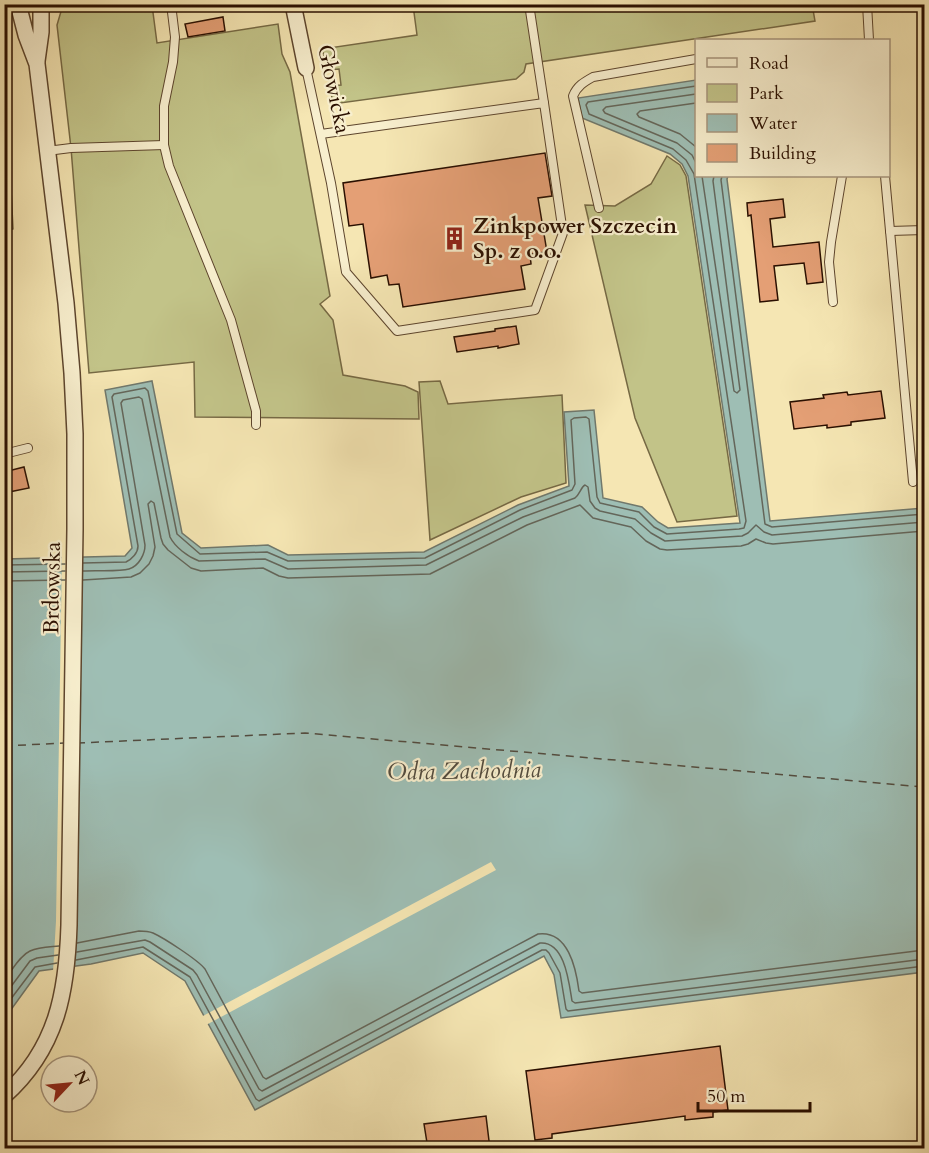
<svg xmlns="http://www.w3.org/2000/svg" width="929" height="1153" font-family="Cardo,serif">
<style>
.green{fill:#c2c388;stroke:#766944;stroke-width:1.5}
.water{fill:#9ebeb4;stroke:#70786c;stroke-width:1.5}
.pier{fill:#f5e6b3}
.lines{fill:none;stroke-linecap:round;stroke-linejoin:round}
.shore{stroke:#64665a;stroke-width:1.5}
.ferry{stroke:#534c3f;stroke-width:1.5;stroke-dasharray:8 6;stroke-linecap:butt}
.building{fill:#e49f75;stroke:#2a0f00;stroke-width:1.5}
.service-casing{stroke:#5d452d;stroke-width:10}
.minor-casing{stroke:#5d452d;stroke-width:18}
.service{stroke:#f8efce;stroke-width:8}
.minor{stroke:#f8efce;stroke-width:15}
.labels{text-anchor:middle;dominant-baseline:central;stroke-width:4.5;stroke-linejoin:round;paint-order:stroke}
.street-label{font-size:22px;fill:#2a0f00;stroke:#f8efce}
.poi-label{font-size:22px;font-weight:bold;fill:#2a0f00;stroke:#f8efce;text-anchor:start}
.water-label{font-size:24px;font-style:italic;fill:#534c3f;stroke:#f8efce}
</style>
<rect width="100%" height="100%" fill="#f5e6b3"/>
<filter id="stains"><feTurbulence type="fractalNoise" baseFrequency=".00333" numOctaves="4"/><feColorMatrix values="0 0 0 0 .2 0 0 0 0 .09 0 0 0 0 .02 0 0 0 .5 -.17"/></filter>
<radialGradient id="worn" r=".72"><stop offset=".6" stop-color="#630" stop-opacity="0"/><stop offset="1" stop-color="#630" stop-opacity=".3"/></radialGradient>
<g class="green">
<path d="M65 4 152 5 157 43 278 24 282 54 290 72 330 296 320 304 333 320 343 375 405 386 418 392 419 419 195 417 194 362 89 373 71 148 57 25 62 8Z"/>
<path d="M812 4 815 21 526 64 524 72 516 79 333 104 330 86 341 85 339 69 328 70 322 49 417 35 413 5Z"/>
<path d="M5 126 11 189 13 229 5 231Z"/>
<path d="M667 156 680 165 686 176 737 516 677 522 635 418 585 205 615 206 651 184Z"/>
<path d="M440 381 448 404 562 395 566 483 521 497 430 540 419 382Z"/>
</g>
<path class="water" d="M696 80V176H728L727 179 770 521 924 508V972L561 1018 554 975 544 956 255 1110 185 981 143 953 91 964 39 971 5 1018V559L125 556 132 548 105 390 152 381 182 533 201 548 268 545 288 555 424 552 518 505 569 486 564 412 594 410 603 498 642 507 658 522 668 528 740 523 688 176 682 164 670 154 582 118 578 98Z"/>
<g class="pier">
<path d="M83 554 75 969 53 972 56 921 62 555Z"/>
<path d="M491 862 496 870 206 1025 201 1017Z"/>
</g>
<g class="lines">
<g class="shore">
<path d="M696 94 606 107 603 110 605 113 677 143 692 155 696 163"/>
<path d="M696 103 640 111 637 114 639 117 680 134 696 147"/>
<path d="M702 176 734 391 737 393 740 390 713 181 714 176"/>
<path d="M722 176 721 180 765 524 772 527 924 514"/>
<path d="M83 563 126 562C132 559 138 553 138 546L112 397 114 394 145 388 148 391 177 534 200 554 267 552 288 561 425 558 520 510 572 490 575 484 571 420 574 418 586 417 589 419 597 497 600 503 639 512 654 527 667 534 739 529 744 528 746 521 694 174 686 160 673 149 589 114 586 105 588 102 696 86"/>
<path d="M4 565 65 564"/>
<path d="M83 571C95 570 119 572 129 569 139 566 145 554 145 545L121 403 123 400 139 397 142 399 170 537C175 547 188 557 199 561L265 559 288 569 426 565 523 517 575 498C580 494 581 487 585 485L588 487 590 501 595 508 600 511 635 519 651 533 665 541 742 536 748 533 756 525 764 532 772 535 924 522"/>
<path d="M4 572 65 571"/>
<path d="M83 580 131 577 140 573 149 564 153 556 155 547 148 504 151 501 154 503 161 538 163 544 168 550 191 568 201 571 263 568 279 576 288 578 430 574 527 525 580 505 593 518 631 527 646 541 660 549 667 550 741 546 748 544 756 539 766 543 773 544 924 531"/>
<path d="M4 581 65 580"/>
<path d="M77 943 139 931C144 931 148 931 153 933 164 938 198 960 205 969L263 1077 266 1079 538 934C568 930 576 968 579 991L582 993 924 950"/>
<path d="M77 952 145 940 150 942 193 970 197 975 259 1089 262 1091 540 943C565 941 569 983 572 1001L575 1003 924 959"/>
<path d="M76 960 143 947 190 977 256 1099 259 1101 542 950H546L549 953 560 973 566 1009 568 1011 924 966"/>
<path d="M4 980C12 971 19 956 30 951 39 947 50 947 59 946"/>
<path d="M4 996 30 961 37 958 58 955"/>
<path d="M4 1008 35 967 57 963"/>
</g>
<g class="ferry">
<path d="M77 743 305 733 924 787"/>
<path d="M4 746 64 743"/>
</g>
</g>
<g class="building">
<path d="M223 17 225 31 188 37 185 24Z"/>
<path d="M545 153 552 196 538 198 547 252 530 254 531 264 521 266 525 289 403 307 399 284 389 285 387 275 371 278 363 224 349 226 343 183Z"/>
<path d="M783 199 785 217 770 219 773 247 819 242 823 282 807 284 804 263 774 266 778 300 760 302 751 215 748 216 747 203Z"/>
<path d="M516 326 519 344 498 348V346L457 352 454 337 495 331V329Z"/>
<path d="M881 391 885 418 851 422V425L827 428V425L794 429 790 402 824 398 823 395 847 392 848 395Z"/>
<path d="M24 467 29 488 4 493V472Z"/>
<path d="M720 1046 728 1110 713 1112V1117L685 1120V1116L552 1134V1138L535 1140 526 1071Z"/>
<path d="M486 1116 490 1149H428L424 1124Z"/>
</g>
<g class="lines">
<defs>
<g id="service">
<path d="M171 4 175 37 173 62 164 106V145L169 166 231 320 256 411V425"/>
<path d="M529 4 544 103"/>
<path d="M867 4 869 40"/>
<path d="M306 68 331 183 346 272 397 331 535 310 563 233 544 103 321 134"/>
<path d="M47 151 71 148 164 145"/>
<path d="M885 176 913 482"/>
<path d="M599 208 573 96C577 86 584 82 593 77L696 59"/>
<path d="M890 231 924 230"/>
<path d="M833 302 829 262 831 242 842 176"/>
<path d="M4 454 28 448"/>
</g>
<g id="minor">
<path d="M293 4 306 68"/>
<path d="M37 61 41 32V4"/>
<path d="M4 1096C57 1049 67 992 69 925L75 529V434L72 373 66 303 37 64 26 35 18 4"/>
</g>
</defs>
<use href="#service" class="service-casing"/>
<use href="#minor" class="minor-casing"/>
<use href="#service" class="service"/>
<use href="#minor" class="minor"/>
</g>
<defs>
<symbol id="building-bare" viewBox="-9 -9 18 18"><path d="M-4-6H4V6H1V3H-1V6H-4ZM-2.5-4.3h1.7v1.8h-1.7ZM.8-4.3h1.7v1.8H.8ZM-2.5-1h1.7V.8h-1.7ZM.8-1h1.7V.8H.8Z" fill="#8f2418" stroke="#f8efce" stroke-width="2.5" paint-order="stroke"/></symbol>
</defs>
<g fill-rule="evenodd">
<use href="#building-bare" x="438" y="222" width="33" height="33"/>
</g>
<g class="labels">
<g class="street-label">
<text transform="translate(334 89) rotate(78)">Głowicka</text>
<text transform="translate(52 588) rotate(-89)">Brdowska</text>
</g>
<g class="poi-label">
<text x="473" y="226">Zinkpower Szczecin<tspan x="473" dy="25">Sp. z o.o.</tspan></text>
</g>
<g class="water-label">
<text transform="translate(464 771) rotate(-1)">Odra Zachodnia</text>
</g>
</g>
<rect width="929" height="1153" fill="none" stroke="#f5e6b3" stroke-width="24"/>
<rect x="6" y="6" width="917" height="1141" fill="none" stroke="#2a0f00" stroke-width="3"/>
<rect x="12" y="12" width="905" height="1129" fill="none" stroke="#2a0f00" stroke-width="1.5"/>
<rect x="695" y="39" width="195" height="138" fill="#f8efce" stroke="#a6957c" stroke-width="1.5"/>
<rect x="707" y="58" width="30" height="9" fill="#f8efce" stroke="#a6957c" stroke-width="1.5"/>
<text x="749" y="69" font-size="18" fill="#2a0f00">Road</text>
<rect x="707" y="84" width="30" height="18" fill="#c2c388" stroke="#a6957c" stroke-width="1.5"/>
<text x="749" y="99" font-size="18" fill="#2a0f00">Park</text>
<rect x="707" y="114" width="30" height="18" fill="#9ebeb4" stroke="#a6957c" stroke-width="1.5"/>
<text x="749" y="129" font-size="18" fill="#2a0f00">Water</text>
<rect x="707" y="144" width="30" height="18" fill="#e49f75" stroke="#a6957c" stroke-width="1.5"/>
<text x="749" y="159" font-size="18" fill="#2a0f00">Building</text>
<g transform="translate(69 1084) rotate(64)"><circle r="28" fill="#f8efce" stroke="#a6957c" stroke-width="1.5"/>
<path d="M0-4.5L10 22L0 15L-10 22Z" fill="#8f2418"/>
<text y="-9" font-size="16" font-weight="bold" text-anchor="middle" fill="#2a0f00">N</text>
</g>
<path d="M698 1102v9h112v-9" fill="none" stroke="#2a0f00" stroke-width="3"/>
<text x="707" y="1102" font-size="18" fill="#2a0f00" stroke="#f8efce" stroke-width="4.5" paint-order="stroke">50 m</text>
<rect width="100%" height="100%" filter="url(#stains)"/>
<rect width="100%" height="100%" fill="url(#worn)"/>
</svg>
